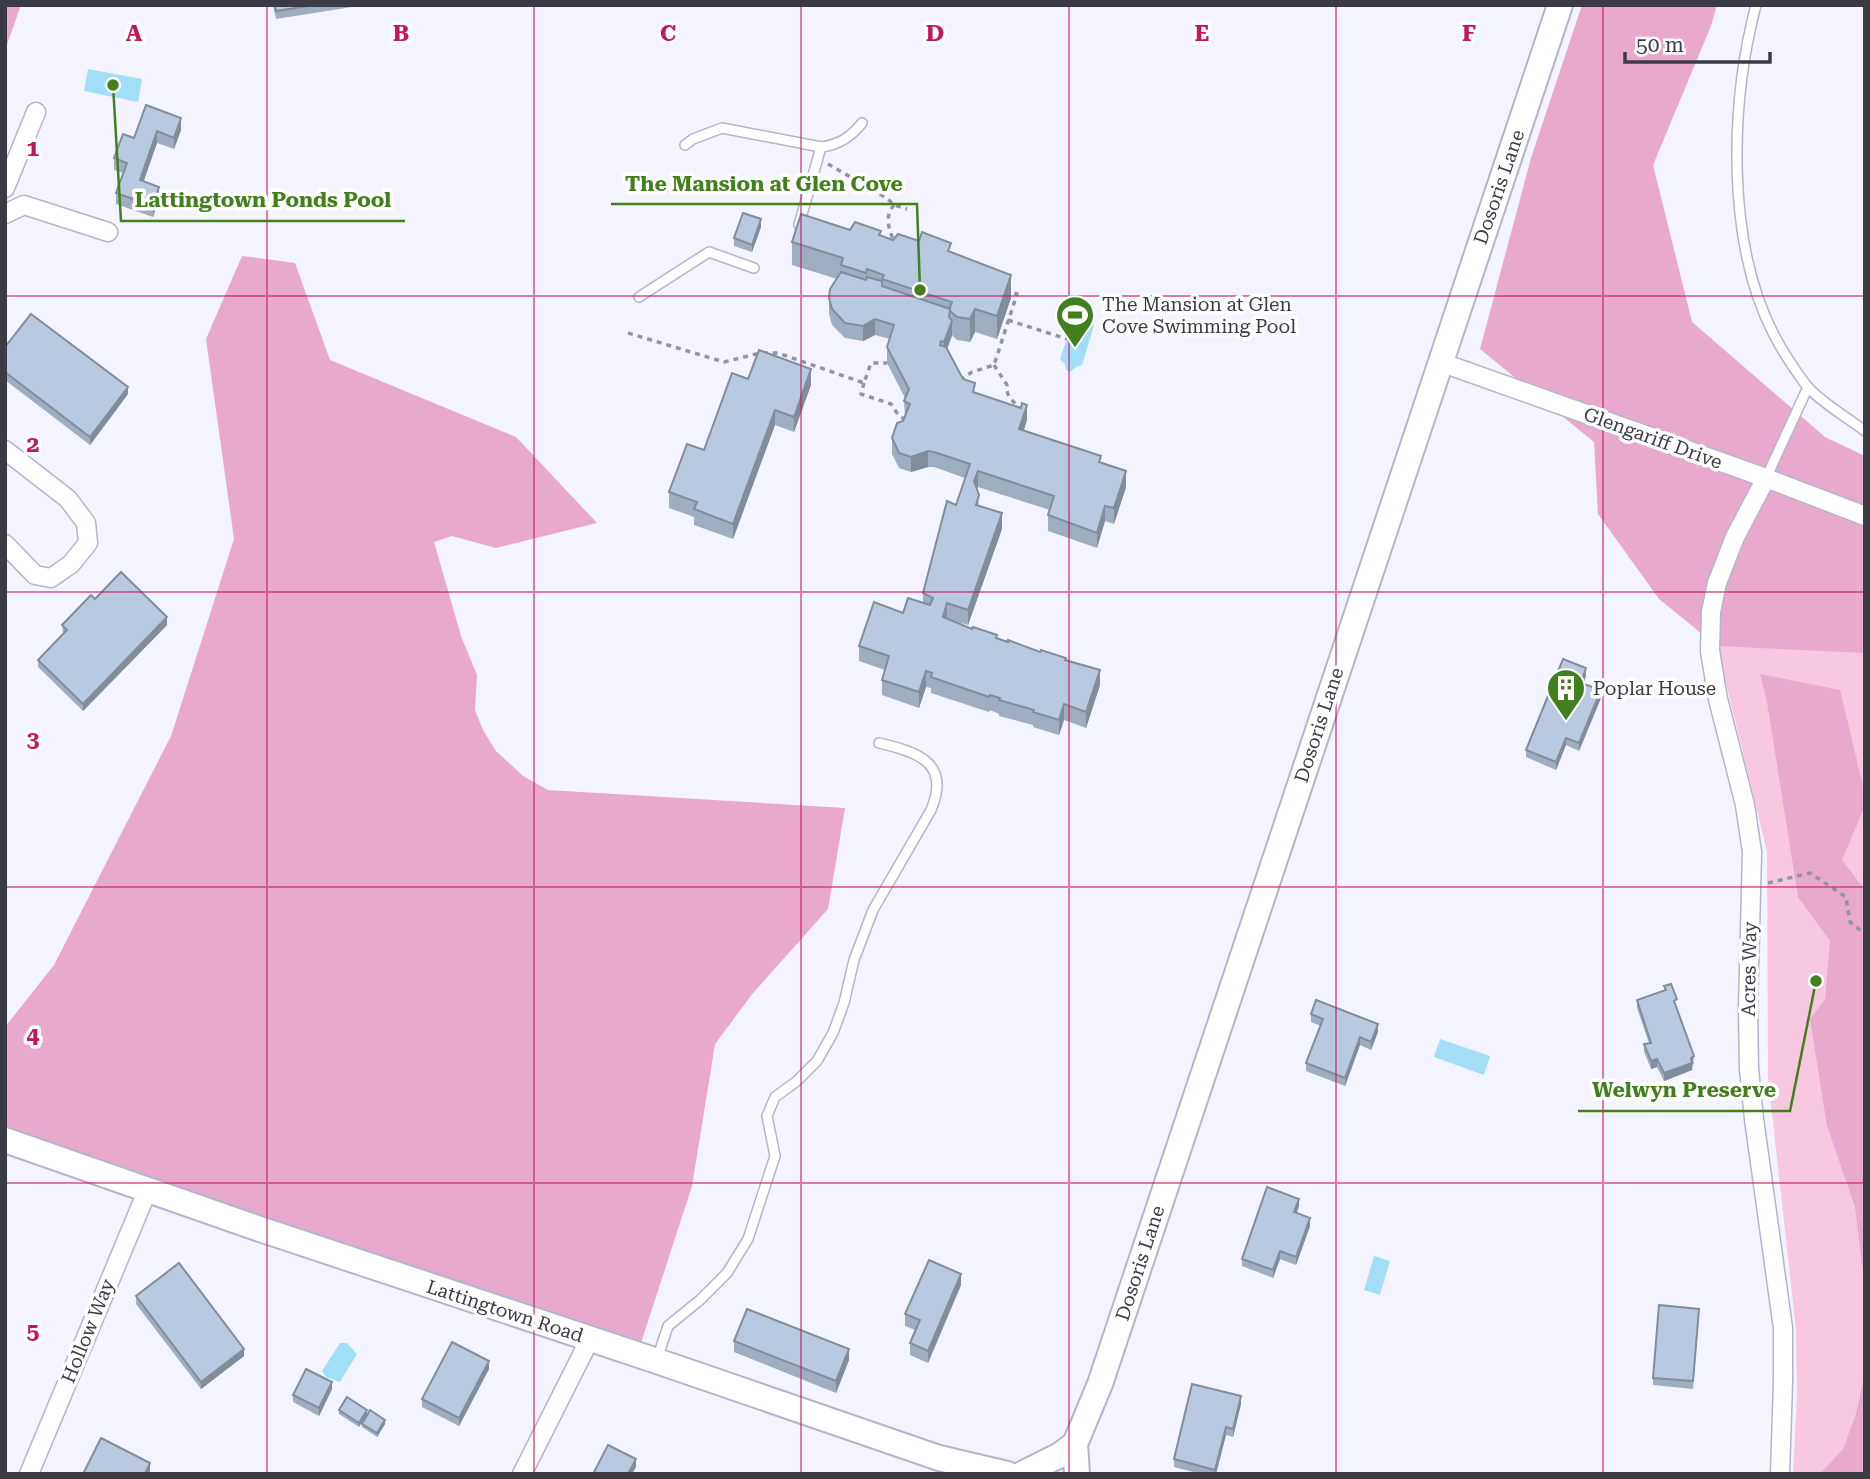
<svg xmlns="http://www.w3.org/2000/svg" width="1870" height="1479" font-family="'Roboto Serif',serif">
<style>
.green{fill:#f8c8e1}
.forest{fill:#e9a9cc}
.water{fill:#a2def7}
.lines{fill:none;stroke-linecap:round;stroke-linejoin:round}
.lane-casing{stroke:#b4b4ce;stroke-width:12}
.street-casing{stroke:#b4b4ce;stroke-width:21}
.secondary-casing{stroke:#b4b4ce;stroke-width:28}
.path{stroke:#94959f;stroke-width:3.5;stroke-dasharray:5 5;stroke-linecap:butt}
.lane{stroke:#fff;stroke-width:9}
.street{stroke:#fff;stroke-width:18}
.secondary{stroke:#fff;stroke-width:24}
.wall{fill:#9fadc0}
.shaded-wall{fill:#828d9c}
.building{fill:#b9c9df;stroke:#828d9c;stroke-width:2}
.grid{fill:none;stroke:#c2185b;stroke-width:2;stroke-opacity:0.55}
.labels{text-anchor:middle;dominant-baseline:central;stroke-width:7;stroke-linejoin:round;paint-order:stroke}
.street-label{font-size:19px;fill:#3b3b45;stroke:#fff}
.poi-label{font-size:19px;fill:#3b3b45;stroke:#fff;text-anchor:start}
.grid-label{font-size:23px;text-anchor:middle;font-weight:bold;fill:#c2185b;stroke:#fff;stroke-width:7;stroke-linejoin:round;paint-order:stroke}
.leader{fill:none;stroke:#427f1d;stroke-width:2.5}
.callout-dot{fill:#427f1d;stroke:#fff;stroke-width:2.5}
.callout-label{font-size:21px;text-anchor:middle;font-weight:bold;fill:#427f1d;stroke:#fff;stroke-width:7;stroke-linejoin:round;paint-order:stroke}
</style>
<rect width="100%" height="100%" fill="#f3f4ff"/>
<path class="green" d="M1865 529V1474H1793L1797 1395 1796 1330 1768 1078 1767 852 1717 646Z"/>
<g class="forest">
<path d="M5 5H21L5 50Z"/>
<path d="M1582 5H1717L1711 26 1653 165 1692 322 1825 437 1865 456V653L1717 646 1659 599 1598 514 1594 442 1480 349 1531 158Z"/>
<path d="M242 256 295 263 330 360 516 437 597 523 496 548 452 536 434 542 461 636 477 675 475 710 483 730 496 751 523 776 548 790 845 808 828 909 753 993 715 1044 692 1186 639 1349 5 1138V1027L54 965 171 736 234 539 206 339Z"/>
<path d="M1760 674 1840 690 1865 794V806L1842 860 1865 890V1289L1855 1207 1827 1126 1810 1019 1825 999 1830 941 1798 897 1767 702Z"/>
<path d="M1865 1374V1474H1820L1843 1449 1856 1414Z"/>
</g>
<g class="water">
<path d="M88 69 142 79 138 102 84 91Z"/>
<path d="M1081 315H1087L1094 326 1082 365 1076 367 1070 372 1066 370 1065 364 1060 359 1073 320Z"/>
<path d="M1440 1039 1490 1056 1484 1075 1434 1057Z"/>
<path d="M1374 1256 1390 1261 1380 1295 1364 1290Z"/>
<path d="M340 1343H347L357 1354 340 1382 326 1377 322 1371Z"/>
</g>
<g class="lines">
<defs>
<g id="lane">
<path d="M1756 5C1730 104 1726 243 1774 335 1783 352 1795 370 1806 385 1819 401 1848 418 1865 431"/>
<path d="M685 145 693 139 722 128 821 147C839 145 851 137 862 123"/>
<path d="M799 225 821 147"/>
<path d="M639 297 709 252 754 268"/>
<path d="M1766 478 1808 387"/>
<path d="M657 1359 668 1326 700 1300 727 1273 748 1239 775 1156 767 1116 775 1097 797 1081 817 1061 833 1033 844 1003 854 960 873 910 931 810C951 763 918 752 879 743"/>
</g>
<g id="street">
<path d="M5 188 36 112"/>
<path d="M5 214 24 205 108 232"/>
<path d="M1440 362 1766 478 1865 516"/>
<path d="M5 450 68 499 86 523 88 543 71 564 51 578 35 575 5 544"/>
<path d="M1766 478 1735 537 1717 583 1711 612 1710 651 1718 699 1745 805 1752 852 1748 1008 1749 1069 1754 1119 1783 1328V1382L1780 1474"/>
<path d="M29 1474 148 1189"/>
<path d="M522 1474 590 1339"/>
</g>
<g id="secondary">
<path d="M5 1140 254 1227 657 1361 939 1458 1007 1474"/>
<path d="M1022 1474 1060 1455 1075 1444"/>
<path d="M1077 1474 1075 1444 1100 1384 1560 5"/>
</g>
</defs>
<use href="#lane" class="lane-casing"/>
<use href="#street" class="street-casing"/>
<use href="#secondary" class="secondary-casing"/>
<g class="path">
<path d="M828 164 888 199 894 205 907 209"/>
<path d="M894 205C884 217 889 229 894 242"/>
<path d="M1008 320 1067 339"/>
<path d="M628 333 724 362 760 353H778L864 383 871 363H887"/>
<path d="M994 365 1007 385C1005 396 1014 402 1021 409"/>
<path d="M960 380 972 372 994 365 1017 294 1008 291"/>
<path d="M864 383 861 394 891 404 899 416 908 421"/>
<path d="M1768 883 1810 873 1846 897 1850 922 1865 934"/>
</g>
<use href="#lane" class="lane"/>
<use href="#street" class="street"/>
<use href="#secondary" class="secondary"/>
</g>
<g class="wall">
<path d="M273 5H352V7L276 19Z"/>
<path d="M146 105 181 130 174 149 157 143 143 182 159 199 153 217 116 204V193L123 173 114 170V158L134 138Z"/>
<path d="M761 227 752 252 734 246V238Z"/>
<path d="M850 230 881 236 893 240 951 252 1011 298 997 339 975 332 970 342 957 340 952 335 947 349 963 379 975 393 1027 420 1024 430 1101 463 1126 487 1114 524 1105 521 1097 548 1048 531V515L1050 510 978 487 977 489 979 506 1002 529 968 625 947 619 997 638 1066 660 1100 685 1086 728 1064 720 1059 735 1033 727V725L999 716V714L990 710 989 712 931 693V688L926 687 919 708 882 695V680L885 670 859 661V646L903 613 923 602V593L956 505 965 478 934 467H928L911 472 899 468 892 454V438L905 417 904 401 905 398 887 363V347L890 339 875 335 863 341 845 338 832 325 829 314V298L837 279 792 265V242Z"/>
<path d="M5 347 128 394 90 445 5 380Z"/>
<path d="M748 379 811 385 794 432 775 425 733 539 694 525V517L669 508V492L704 450Z"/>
<path d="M95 599 167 625 83 711 38 667V660L63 633 62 625Z"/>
<path d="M1586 676 1583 684 1601 698 1579 751 1566 745 1556 770 1526 757V750Z"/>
<path d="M1664 986 1677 1007 1676 1008 1694 1064 1692 1065V1070L1664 1081 1657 1067 1651 1069 1644 1052V1044L1649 1043 1637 1008V1000L1664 991Z"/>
<path d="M1311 1014 1378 1032 1371 1050 1360 1045 1345 1086 1306 1071V1063L1321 1026 1311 1022Z"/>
<path d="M1299 1206 1297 1213 1310 1226 1296 1265 1280 1259 1273 1278 1242 1266V1259Z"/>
<path d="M961 1285 928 1363 910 1355V1343L915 1330 905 1326V1314Z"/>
<path d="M136 1296 244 1356 201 1389 136 1304Z"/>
<path d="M1699 1317 1693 1389 1653 1385V1378Z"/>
<path d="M734 1341 849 1360 836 1393 734 1352Z"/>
<path d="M489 1369 459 1426 422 1407V1399Z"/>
<path d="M332 1389 319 1416 293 1402V1395Z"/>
<path d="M1241 1404 1233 1437 1226 1435 1216 1474H1201L1174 1467V1459Z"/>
<path d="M339 1410 367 1414 359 1427 339 1414Z"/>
<path d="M362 1424H385L377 1437 362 1427Z"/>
</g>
<g class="shaded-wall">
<path d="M181 118V130L174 149V138Z"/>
<path d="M157 131V143L140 192V180Z"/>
<path d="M159 187V199L153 217V206Z"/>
<path d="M761 219V227L752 252V245Z"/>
<path d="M1011 275V298L997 339V316Z"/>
<path d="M975 309V332L970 342V319Z"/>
<path d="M875 319V335L863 341V326Z"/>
<path d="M952 321V336L944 357V342Z"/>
<path d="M811 369V385L794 432V417Z"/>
<path d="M128 387V394L90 445V437Z"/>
<path d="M1027 405V420L1019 444V429Z"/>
<path d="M775 410V425L733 539V524Z"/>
<path d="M928 451V467L911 472V457Z"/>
<path d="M978 471V487L974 497V481Z"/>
<path d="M1126 471V487L1114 524V508Z"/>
<path d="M1105 506V521L1097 548V533Z"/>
<path d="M1002 513V529L968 625V610Z"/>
<path d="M947 603V619L943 617Z"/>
<path d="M167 617V625L83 711V704Z"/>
<path d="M1586 668V676L1581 690V683Z"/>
<path d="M1100 670V685L1086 728V712Z"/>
<path d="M926 671V687L919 708V692Z"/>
<path d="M1601 690V698L1579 751V743Z"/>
<path d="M1064 704V720L1059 735V720Z"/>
<path d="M1566 738V745L1556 770V762Z"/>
<path d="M1378 1024V1032L1371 1050V1042Z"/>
<path d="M1360 1037V1045L1345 1086V1078Z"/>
<path d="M1694 1056 1692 1070 1664 1081V1073Z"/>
<path d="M1657 1059V1067L1651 1069V1061Z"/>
<path d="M1299 1199V1206L1294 1220V1212Z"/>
<path d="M1310 1218V1226L1296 1265V1257Z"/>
<path d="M1280 1251V1259L1273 1278V1270Z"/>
<path d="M961 1274V1285L928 1363V1351Z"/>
<path d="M244 1349V1356L201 1389V1382Z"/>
<path d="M849 1349V1360L836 1393V1381Z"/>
<path d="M489 1361V1369L459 1426V1418Z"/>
<path d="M332 1382V1389L319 1416V1408Z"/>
<path d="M1241 1396V1404L1233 1437V1429Z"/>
<path d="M367 1410V1414L359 1427V1423Z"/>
<path d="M385 1420V1424L377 1437V1433Z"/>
<path d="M1226 1427V1435L1216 1474H1215V1470Z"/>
<path d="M636 1459V1467L632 1474H628Z"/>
<path d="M150 1463V1471L149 1474H145Z"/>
</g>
<g class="building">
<path d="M275 5H315L276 11Z"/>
<path d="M146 105 181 118 174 138 157 131 140 180 159 187 153 206 116 193 127 163 114 158 123 134 134 138Z"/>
<path d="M743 213 761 219 752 245 734 238Z"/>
<path d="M801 214 850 230 855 222 881 231 879 235 893 240 898 234 919 241 922 232 951 243 948 251 1011 275 997 316 975 309 970 319 957 317 949 310 952 302 882 279 884 275 867 269 866 273 841 265 843 258 792 242Z"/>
<path d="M841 272 866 280 867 277 882 281V286L950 309 949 317 952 321 944 342 941 341 940 345 946 347 963 379 975 383 973 392 1021 408 1022 403 1027 405 1019 429 1101 456 1099 462 1126 471 1114 508 1105 506 1097 533 1048 515 1054 496 978 471 974 481 979 495 976 505 1002 513 968 610 947 603 943 617 972 629 973 627 997 635 996 638 1008 642V640L1040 652 1041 650 1066 658 1065 660 1100 670 1086 712 1064 704 1059 720 1033 712 1034 710 999 700 1000 698 990 695 989 697 931 677 932 673 926 671 919 692 882 680 889 656 859 646 874 602 903 613 908 598 930 605 933 598 923 593 947 501 956 505 970 464 934 452 928 451 911 457 899 453 892 438 897 423 903 421 910 404 904 401 909 389 887 347 894 325 875 319 863 326 845 323 832 309 829 298 830 289Z"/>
<path d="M31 314 128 387 90 437 5 372V347Z"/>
<path d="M759 350 811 369 794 417 775 410 733 524 694 509 697 502 669 492 687 444 704 450 732 373 748 379Z"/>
<path d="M121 572 167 617 83 704 38 660 67 630 62 625 91 595 95 599Z"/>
<path d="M1563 659 1586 668 1581 683 1601 690 1579 743 1566 738 1556 762 1526 750Z"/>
<path d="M1671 984 1677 999 1674 1001 1694 1056 1691 1058 1692 1063 1664 1073 1657 1059 1651 1061 1644 1044 1651 1043 1637 1000 1666 990 1664 986Z"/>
<path d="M1316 1000 1378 1024 1371 1042 1360 1037 1345 1078 1306 1063 1323 1019 1311 1014Z"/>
<path d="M1267 1187 1299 1199 1294 1212 1310 1218 1296 1257 1280 1251 1273 1270 1242 1259Z"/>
<path d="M929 1260 961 1274 928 1351 910 1343 920 1320 905 1314Z"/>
<path d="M179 1263 244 1349 201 1382 136 1296Z"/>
<path d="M1659 1305 1699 1309 1693 1381 1653 1378Z"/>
<path d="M747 1309 849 1349 836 1381 734 1341Z"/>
<path d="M452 1342 489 1361 459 1418 422 1399Z"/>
<path d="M306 1369 332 1382 319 1408 293 1395Z"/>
<path d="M1192 1384 1241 1396 1233 1429 1226 1427 1215 1470 1174 1459Z"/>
<path d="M347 1397 367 1410 359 1423 339 1410Z"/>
<path d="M370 1410 385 1420 377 1433 362 1424Z"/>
<path d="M101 1438 150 1463 145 1474H83Z"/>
<path d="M608 1445 636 1459 628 1474H593Z"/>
</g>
<path class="grid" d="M267 5V1474M534 5V1474M801 5V1474M1069 5V1474M1336 5V1474M1603 5V1474M5 296H1865M5 592H1865M5 887H1865M5 1183H1865"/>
<defs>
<symbol id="stadium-pin" viewBox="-11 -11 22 30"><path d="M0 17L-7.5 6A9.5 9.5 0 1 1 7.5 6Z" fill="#427f1d" stroke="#fff"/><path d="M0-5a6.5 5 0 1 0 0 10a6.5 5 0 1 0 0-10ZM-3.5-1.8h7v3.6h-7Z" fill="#fff"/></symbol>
<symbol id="building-pin" viewBox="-11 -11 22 30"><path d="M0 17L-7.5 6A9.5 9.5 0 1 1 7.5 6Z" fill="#427f1d" stroke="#fff"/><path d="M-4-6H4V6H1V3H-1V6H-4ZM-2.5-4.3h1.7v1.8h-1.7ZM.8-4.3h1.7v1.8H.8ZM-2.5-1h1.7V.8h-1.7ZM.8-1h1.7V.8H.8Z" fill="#fff"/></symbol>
</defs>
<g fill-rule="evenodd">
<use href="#stadium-pin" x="1053" y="293" width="44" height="60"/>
<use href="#building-pin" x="1544" y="666" width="44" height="60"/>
</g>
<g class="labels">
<g class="street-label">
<text transform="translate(1499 187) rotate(-71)">Dosoris Lane</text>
<text transform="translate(1653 438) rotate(20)">Glengariff Drive</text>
<text transform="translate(1319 725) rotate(-72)">Dosoris Lane</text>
<text transform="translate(1749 969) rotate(-89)">Acres Way</text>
<text transform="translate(1140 1263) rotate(-72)">Dosoris Lane</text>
<text transform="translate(505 1311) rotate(18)">Lattingtown Road</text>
<text transform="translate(88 1331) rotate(-68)">Hollow Way</text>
</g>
<g class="poi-label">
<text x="1102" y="304">The Mansion at Glen<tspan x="1102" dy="22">Cove Swimming Pool</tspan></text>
<text x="1593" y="688">Poplar House</text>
</g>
</g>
<g class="grid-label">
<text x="134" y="41">A</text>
<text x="401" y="41">B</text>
<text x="668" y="41">C</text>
<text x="935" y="41">D</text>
<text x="1202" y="41">E</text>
<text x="1469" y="41">F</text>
<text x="33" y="156">1</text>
<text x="33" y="452">2</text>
<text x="33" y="747">3</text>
<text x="33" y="1043">4</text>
<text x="33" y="1339">5</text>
</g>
<path class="leader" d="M920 290L917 204H611M113 85L121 221H405M1816 981L1790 1111H1578"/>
<g class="callout-dot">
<circle cx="920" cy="290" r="7"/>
<circle cx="113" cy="85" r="7"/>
<circle cx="1816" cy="981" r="7"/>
</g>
<g class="callout-label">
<text x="764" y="191">The Mansion at Glen Cove</text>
<text x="263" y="207">Lattingtown Ponds Pool</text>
<text x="1684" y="1097">Welwyn Preserve</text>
</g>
<rect width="1870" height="1479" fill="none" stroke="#3b3b45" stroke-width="14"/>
<path d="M1625 52v10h145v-10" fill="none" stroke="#3b3b45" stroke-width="3.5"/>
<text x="1636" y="52" font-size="21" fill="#3b3b45" stroke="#ffffff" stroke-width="5" paint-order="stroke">50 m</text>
</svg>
